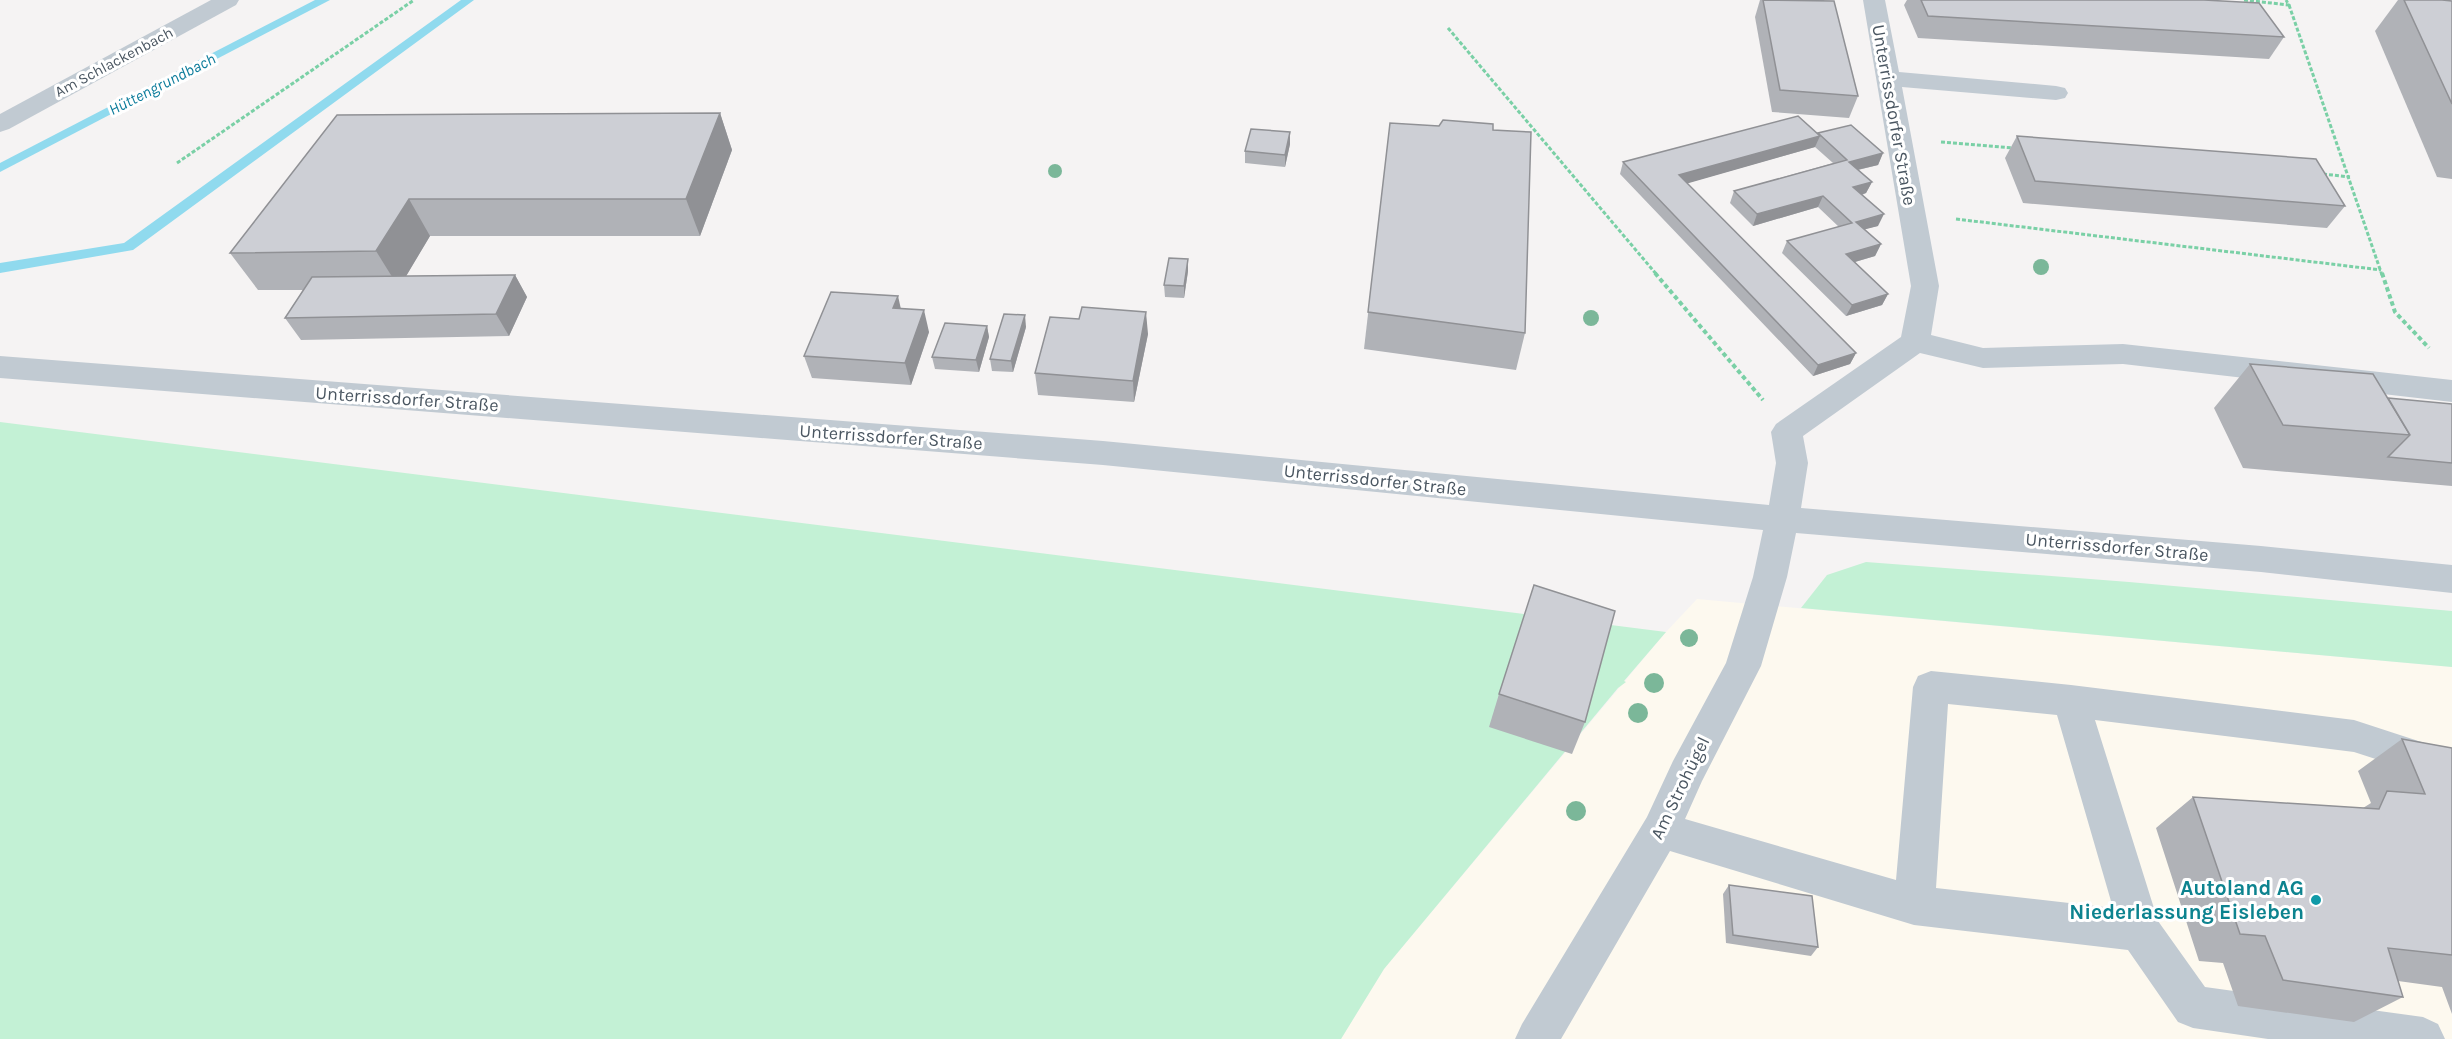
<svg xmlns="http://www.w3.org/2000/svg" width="2452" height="1039" font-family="Karla,sans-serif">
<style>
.commercial{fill:#fdf9ef}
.green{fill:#c3f1d5}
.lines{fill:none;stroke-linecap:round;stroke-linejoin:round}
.stream{fill:#90daee;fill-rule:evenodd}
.path-far1{stroke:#7ad0a6;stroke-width:3;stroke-dasharray:4 2;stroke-linecap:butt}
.path{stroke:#7ad0a6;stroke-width:4;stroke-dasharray:4.5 3;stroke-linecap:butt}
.minor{fill:#c1cad2;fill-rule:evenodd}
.tree{fill:#7bb799}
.wall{fill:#b0b2b7}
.shaded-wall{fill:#909195}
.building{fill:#cdcfd5;stroke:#909195;stroke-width:1.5}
.culture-dot{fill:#0f9aa8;stroke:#fff;stroke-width:2}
.labels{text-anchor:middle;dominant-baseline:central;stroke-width:6;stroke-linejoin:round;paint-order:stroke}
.far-street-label{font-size:15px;fill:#4a5661;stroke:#fff}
.far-water-label{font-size:16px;font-style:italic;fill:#0c7c9b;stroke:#fff}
.street-label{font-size:18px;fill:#4a5661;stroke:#fff}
.near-culture-label{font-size:21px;font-weight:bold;fill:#0d838f;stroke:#fff;text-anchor:end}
</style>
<rect width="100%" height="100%" fill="#f5f3f3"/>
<path class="commercial" d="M1697 599 2452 667V1039H1341L1384 969 1666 632Z"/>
<g class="green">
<path d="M0 422 1666 632 1624 681 1626 682 1618 688 1384 969 1341 1039H0Z"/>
<path d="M1866 562 2129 582 2452 611V667L1801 608 1827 575Z"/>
</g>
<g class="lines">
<g class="stream">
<path d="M315 0H330L0 172V163Z"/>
<path d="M461 0H474L133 250 0 273V263L124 243Z"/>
</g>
<g class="path-far1">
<path d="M2244 0 2289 5 2286 0"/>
<path d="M2289 5 2382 275"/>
<path d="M1448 28 1657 275"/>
<path d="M1941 142 2014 148"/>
<path d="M177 163 414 0"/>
<path d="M2323 174 2350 177"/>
<path d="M1956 219 2381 270"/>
</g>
<g class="path">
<path d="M1655 273 1763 400"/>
<path d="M2382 273 2395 312 2429 348"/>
</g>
<g class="minor">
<path d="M211 0H239L236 5 9 129 0 132V114Z"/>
<path d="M1863 0H1885L1899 72 2056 86 2065 88 2068 93 2065 98 2056 100 1902 87 1939 286 1931 335 1983 348 2123 344 2452 380V402L2123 364 1983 368 1920 353 1803 436 1808 463 1801 508 2261 546 2452 565V593L2261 572 1796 533 1787 577 1761 666 1702 781 1685 819 1896 880 1913 687 1918 676 1931 671 2071 685 2354 720 2452 752V787L2419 773 2354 752 2095 720 2158 921 2205 987 2423 1017 2438 1024 2445 1039H2268L2193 1028 2178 1022 2128 950 1914 925 1670 851 1561 1039H1515L1522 1024 1647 817 1673 761 1726 663 1753 577 1763 530 1103 465 0 378V356L1103 441 1769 505 1776 463 1771 432 1776 424 1901 337 1911 286ZM1948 704 2057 715 2113 908 1936 888Z"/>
</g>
</g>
<g class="tree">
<circle cx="1055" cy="171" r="7"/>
<circle cx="2041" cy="267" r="8"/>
<circle cx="1591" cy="318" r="8"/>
<circle cx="1689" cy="638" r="9"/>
<circle cx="1654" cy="683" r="10"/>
<circle cx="1638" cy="713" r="10"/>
<circle cx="1576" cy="811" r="10"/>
</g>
<g class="wall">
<path d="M1760 0H1824L1858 96 1849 118 1772 112 1755 17Z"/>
<path d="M1907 0H2204L2284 37 2269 59 1918 38 1904 5Z"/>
<path d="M2398 0H2442L2452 1V179L2437 177 2375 31Z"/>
<path d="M720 113 732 150 700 236H430L406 276 515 275 527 297 509 336 301 340 285 318 303 290H258L230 253 337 115Z"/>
<path d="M1390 123 1493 130 1525 333 1516 370 1364 349Z"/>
<path d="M1818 133 1883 153 1878 165 1858 170 1872 182 1866 193 1862 195 1878 226 1864 229 1881 244 1875 256 1855 262 1888 294 1882 305 1846 316 1782 253 1787 241 1839 227 1818 207 1753 226 1730 203 1734 191 1833 163 1815 147 1687 183 1856 353 1850 364 1813 376 1620 174 1623 162Z"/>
<path d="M2017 136 2345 206 2327 228 2023 203 2005 158Z"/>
<path d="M1290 144 1285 167 1245 163V151Z"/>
<path d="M1188 271 1184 298 1165 297 1164 285Z"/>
<path d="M901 308 929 332 911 385 812 378 804 356Z"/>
<path d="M987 326 989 337 979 372 935 369 932 357Z"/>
<path d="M1026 327 1013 372 992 371 990 359Z"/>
<path d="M1148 334 1134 402 1038 395 1035 373Z"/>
<path d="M2250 364 2388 398 2452 404V486L2243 468 2214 408Z"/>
<path d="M1499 694 1585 722 1572 754 1489 727Z"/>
<path d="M2402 739 2452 748V1014L2442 987 2398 981 2403 997 2354 1022 2238 1006 2223 963 2199 961 2156 828 2193 797 2363 808 2371 803 2358 771Z"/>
<path d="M1729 885 1818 947 1811 956 1726 943 1723 894Z"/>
</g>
<g class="shaded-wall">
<path d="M720 113 732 150 700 236 686 199Z"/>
<path d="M1290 132V144L1285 167V155Z"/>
<path d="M1820 136 1815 147 1675 187 1679 175Z"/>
<path d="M1883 153 1878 165 1844 173 1849 162Z"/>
<path d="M1872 182 1866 193 1848 199 1853 187Z"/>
<path d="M1823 196 1818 207 1753 226 1757 214Z"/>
<path d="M409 199 430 236 399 288 376 251Z"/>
<path d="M1884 214 1878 226 1851 233 1856 222Z"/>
<path d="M1881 244 1875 256 1841 266 1846 254Z"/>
<path d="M1188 259V271L1184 298V286Z"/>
<path d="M515 275 527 297 509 336 496 314Z"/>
<path d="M1888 294 1882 305 1846 316 1852 305Z"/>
<path d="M898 296 903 318 893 308Z"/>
<path d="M924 310 929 332 911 385 905 363Z"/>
<path d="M1146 312 1148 334 1134 402 1133 381Z"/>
<path d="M1025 315 1026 327 1013 372 1011 361Z"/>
<path d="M987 326 989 337 979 372 976 360Z"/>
<path d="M1856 353 1850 364 1813 376 1818 365Z"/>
</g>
<g class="building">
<path d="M1763 0 1834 1 1858 96 1780 90Z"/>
<path d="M1921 0H2204L2259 3 2284 37 1928 16Z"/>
<path d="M2404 0H2442L2452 1V104Z"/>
<path d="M720 113 686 199H409L376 251 230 253 337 115Z"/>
<path d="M1798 116 1820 136 1679 175 1856 353 1818 365 1623 162Z"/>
<path d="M1443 120 1493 124V130L1531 132 1525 333 1368 312 1390 123 1439 126Z"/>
<path d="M1851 125 1883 153 1849 162 1872 182 1853 187 1884 214 1856 222 1881 244 1846 254 1888 294 1852 305 1787 241 1852 223 1823 196 1757 214 1734 191 1847 160 1818 133Z"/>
<path d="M1251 129 1290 132 1285 155 1245 151Z"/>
<path d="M2017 136 2316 159 2345 206 2035 181Z"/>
<path d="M1169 258 1188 259 1184 286 1164 285Z"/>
<path d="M515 275 496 314 285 318 312 277Z"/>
<path d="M831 292 898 296 893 308 924 310 905 363 804 356Z"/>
<path d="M1082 307 1146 312 1133 381 1035 373 1050 317 1079 319Z"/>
<path d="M1004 314 1025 315 1011 361 990 359Z"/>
<path d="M945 323 987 326 976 360 932 357Z"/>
<path d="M2250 364 2373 374 2410 435 2283 425Z"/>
<path d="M2388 398 2452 404V463L2388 457 2410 435Z"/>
<path d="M1534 585 1615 611 1585 722 1499 694Z"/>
<path d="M2402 739 2452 748V955L2388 948 2403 997 2283 980 2265 936 2240 934 2193 797 2379 809 2387 791 2425 794Z"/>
<path d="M1729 885 1812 896 1818 947 1733 935Z"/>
</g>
<circle class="culture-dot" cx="2316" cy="900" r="6"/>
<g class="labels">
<g class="far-street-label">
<text transform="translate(114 62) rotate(-28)">Am Schlackenbach</text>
</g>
<g class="far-water-label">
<text transform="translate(162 84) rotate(-27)">Hüttengrundbach</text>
</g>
<g class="street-label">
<text transform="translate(1894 115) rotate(80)">Unterrissdorfer Straße</text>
<text transform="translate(407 399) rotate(4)">Unterrissdorfer Straße</text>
<text transform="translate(891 437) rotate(4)">Unterrissdorfer Straße</text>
<text transform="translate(1375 480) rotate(6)">Unterrissdorfer Straße</text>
<text transform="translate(2117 547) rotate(5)">Unterrissdorfer Straße</text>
<text transform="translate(1680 788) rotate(-64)">Am Strohügel</text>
</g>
<g class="near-culture-label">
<text x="2304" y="888">Autoland AG<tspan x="2304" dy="24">Niederlassung Eisleben</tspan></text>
</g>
</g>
</svg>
